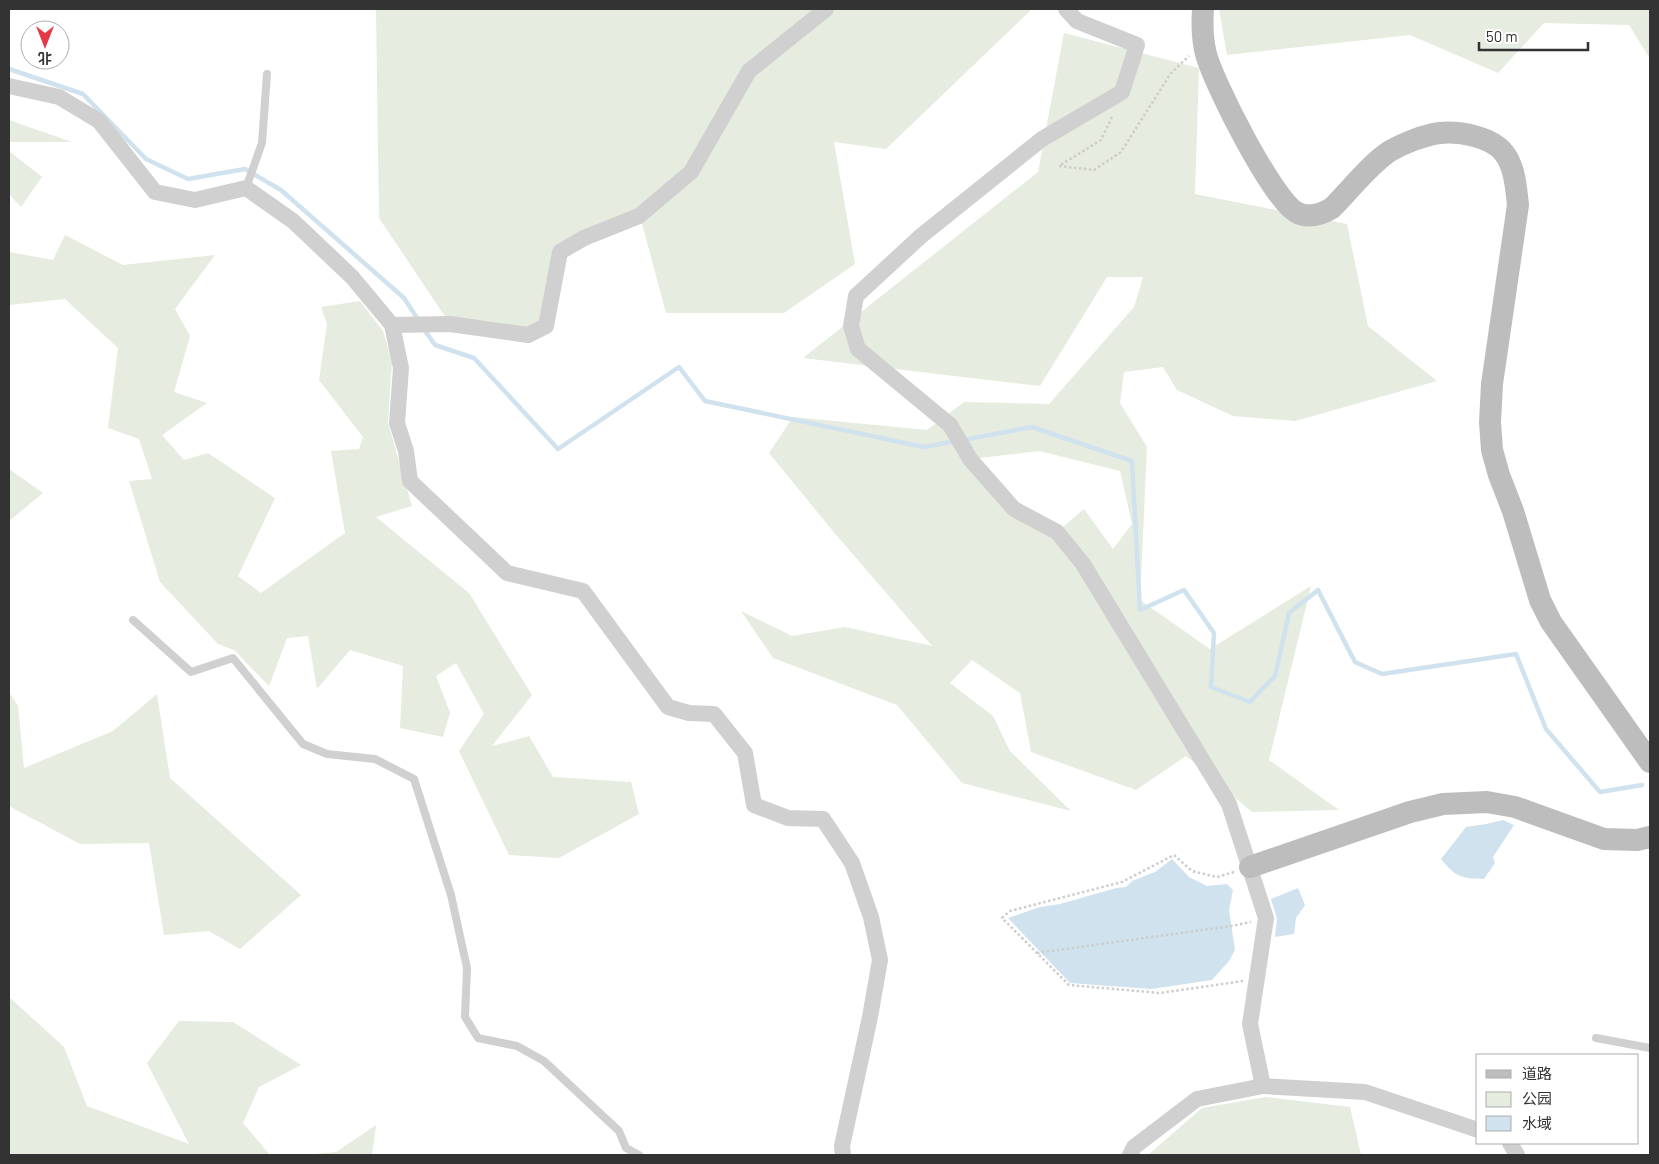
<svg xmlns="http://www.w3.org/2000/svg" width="1659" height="1164" font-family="Barlow,'Noto Sans SC',sans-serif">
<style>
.green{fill:#e6ecdf;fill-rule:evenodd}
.water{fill:#cfe2ee}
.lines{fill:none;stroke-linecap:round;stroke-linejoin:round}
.stream{stroke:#cfe2ee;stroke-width:4.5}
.path{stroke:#cdcdcd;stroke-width:2.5;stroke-dasharray:2.5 2.5;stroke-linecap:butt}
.lane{stroke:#d0d0d0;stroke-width:8}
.street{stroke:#d0d0d0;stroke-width:16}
.secondary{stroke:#bdbdbd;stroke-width:22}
</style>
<rect width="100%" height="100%" fill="#fff"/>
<g class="green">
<path d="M376 9H1032L886 149 834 142 855 264 784 313H666L640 216 560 252 546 326 528 335 450 324 379 218Z"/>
<path d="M1219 9H1650V59L1629 25 1544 23 1498 73 1410 35 1227 55Z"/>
<path d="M1064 33 1199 68 1195 194 1347 224 1368 326 1437 381 1295 421 1233 416 1177 390 1163 367 1124 372 1120 403 1147 447 1140 600 1210 649 1311 586 1269 760 1339 810 1252 812 1186 756 1136 790 1031 752 1020 693 972 660 950 683 993 716 1010 751 1071 811 962 783 897 705 773 658 741 611 792 636 845 627 932 646 832 530 769 453 793 417 927 430 964 402 1049 404 1134 307 1143 277H1107L1040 386 803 358 1038 172ZM1039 451 1120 471 1132 524 1113 549 1084 509 1057 532 1014 509 971 459Z"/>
<path d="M9 120 72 142H9Z"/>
<path d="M9 151 42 177 21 207 9 194Z"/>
<path d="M65 235 123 265 215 255 175 309 190 336 174 392 207 403 162 435 184 460 208 453 275 498 238 576 261 593 345 533 331 451 359 449 363 437 319 380 327 324 321 307 360 301 383 331 392 362 388 423 412 506 376 517 469 593 532 695 492 746 529 736 553 777 631 782 639 814 559 858 509 855 459 751 484 714 456 663 436 676 450 713 443 737 400 728 403 666 350 650 317 689 308 636 287 638 269 686 234 650 218 644 160 582 129 481 152 479 139 439 108 428 118 348 65 299 9 305V252L53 260Z"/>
<path d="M9 469 43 493 9 521Z"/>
<path d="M9 692 18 706 24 768 113 731 157 694 170 778 301 895 240 949 209 931 164 935 149 843 80 844 9 806Z"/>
<path d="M9 997 64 1047 87 1106 189 1144 147 1063 179 1021 233 1022 301 1065 259 1087 243 1123 270 1155H9Z"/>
<path d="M1266 1097 1350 1107 1361 1155H1148L1202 1108Z"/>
<path d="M376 1125 372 1155H304L336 1152Z"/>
</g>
<g class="water">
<path d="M1503 820 1514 825 1493 857 1495 863 1484 879C1462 878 1456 878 1441 859L1466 827 1486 824Z"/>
<path d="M1172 859 1189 877 1207 886 1227 884 1233 890 1229 910 1235 950 1229 961 1212 980 1151 989 1070 983 1008 918 1040 907 1060 904 1116 888 1126 887 1132 881 1155 872Z"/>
<path d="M1298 888 1305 905 1296 918 1294 934 1275 937 1277 919 1271 899Z"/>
</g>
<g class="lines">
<g class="stream">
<path d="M9 69 83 94 146 159 188 179 245 169 281 190 404 298 419 321"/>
<path d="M423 328 435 345 474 358 558 449 679 367 705 401 924 447 956 441"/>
<path d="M963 440 1032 427 1132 461 1140 610 1184 590 1214 633 1211 687 1250 702 1275 676 1289 613 1318 590 1355 662 1382 674 1516 654 1546 729 1600 792 1642 785"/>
</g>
<g class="path">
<path d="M1112 117 1101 140 1059 166 1094 170 1121 152 1171 73 1189 56"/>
<path d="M1234 872 1217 877 1192 871 1174 855 1122 882 1010 911 1002 918 1069 985 1160 993 1243 981"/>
<path d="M1037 953 1231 926 1251 922"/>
</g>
<g class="lane">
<path d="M246 188 262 143 267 74"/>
<path d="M133 620 191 672 233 658 303 744 327 754 375 759 414 779 451 895 467 968 465 1017 478 1038 517 1046 544 1061 619 1131 626 1148 639 1155"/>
<path d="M1596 1038 1650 1048"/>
</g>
<g class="street">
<path d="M1066 9 1077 21 1137 45 1122 92 1042 139 921 236 856 296 851 326 858 349 950 425 970 459 1014 509 1057 532 1083 564 1229 804 1266 918 1250 1024 1263 1086 1365 1092 1478 1130"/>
<path d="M9 86 59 97 99 121 155 192 195 200 246 188 293 221 352 277 392 325 401 368 397 423 406 451 410 481 507 573 583 591 668 707 689 713 714 714 745 753 754 805 788 818 823 819 852 863 871 917 880 960 870 1017 842 1146 843 1155"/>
<path d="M392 325 450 324 528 335 546 326 560 252 584 238 639 216 691 172 749 71 826 9"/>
<path d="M1510 1143 1517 1155"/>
<path d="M1130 1155 1134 1147 1197 1099 1263 1086"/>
</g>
<g class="secondary">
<path d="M1203 9C1202 24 1202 39 1206 54 1214 84 1272 198 1296 212 1308 219 1322 214 1332 208 1349 191 1371 163 1390 151 1404 143 1424 135 1440 133 1460 131 1492 137 1504 153 1515 167 1516 188 1518 205L1492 384 1490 422 1492 450 1499 475 1513 511 1540 600 1551 622 1650 762"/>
<path d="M1250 867 1410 812 1443 804 1487 802 1515 807 1604 839 1637 840 1650 837"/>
</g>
</g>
<rect width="1659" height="1164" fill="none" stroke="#333333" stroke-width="20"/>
<rect x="1476" y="1054" width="162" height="90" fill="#ffffff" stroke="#adadad"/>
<rect x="1486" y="1070" width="25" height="8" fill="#bdbdbd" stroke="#adadad"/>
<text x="1522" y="1079" font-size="15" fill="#333333">道路</text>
<rect x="1486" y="1092" width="25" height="15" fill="#e6ecdf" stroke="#adadad"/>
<text x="1522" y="1104" font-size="15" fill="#333333">公园</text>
<rect x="1486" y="1116" width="25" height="15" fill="#cfe2ee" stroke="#adadad"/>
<text x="1522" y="1129" font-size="15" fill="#333333">水域</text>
<g transform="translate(45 45) rotate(180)"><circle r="24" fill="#ffffff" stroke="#adadad"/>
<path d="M0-4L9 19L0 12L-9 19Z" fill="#e63946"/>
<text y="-8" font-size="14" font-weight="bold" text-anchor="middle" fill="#333333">北</text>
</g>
<path d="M1479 42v8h109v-8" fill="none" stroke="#333333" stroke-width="2.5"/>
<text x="1486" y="42" font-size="15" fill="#333333" stroke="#ffffff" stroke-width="4" paint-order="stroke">50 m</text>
</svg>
